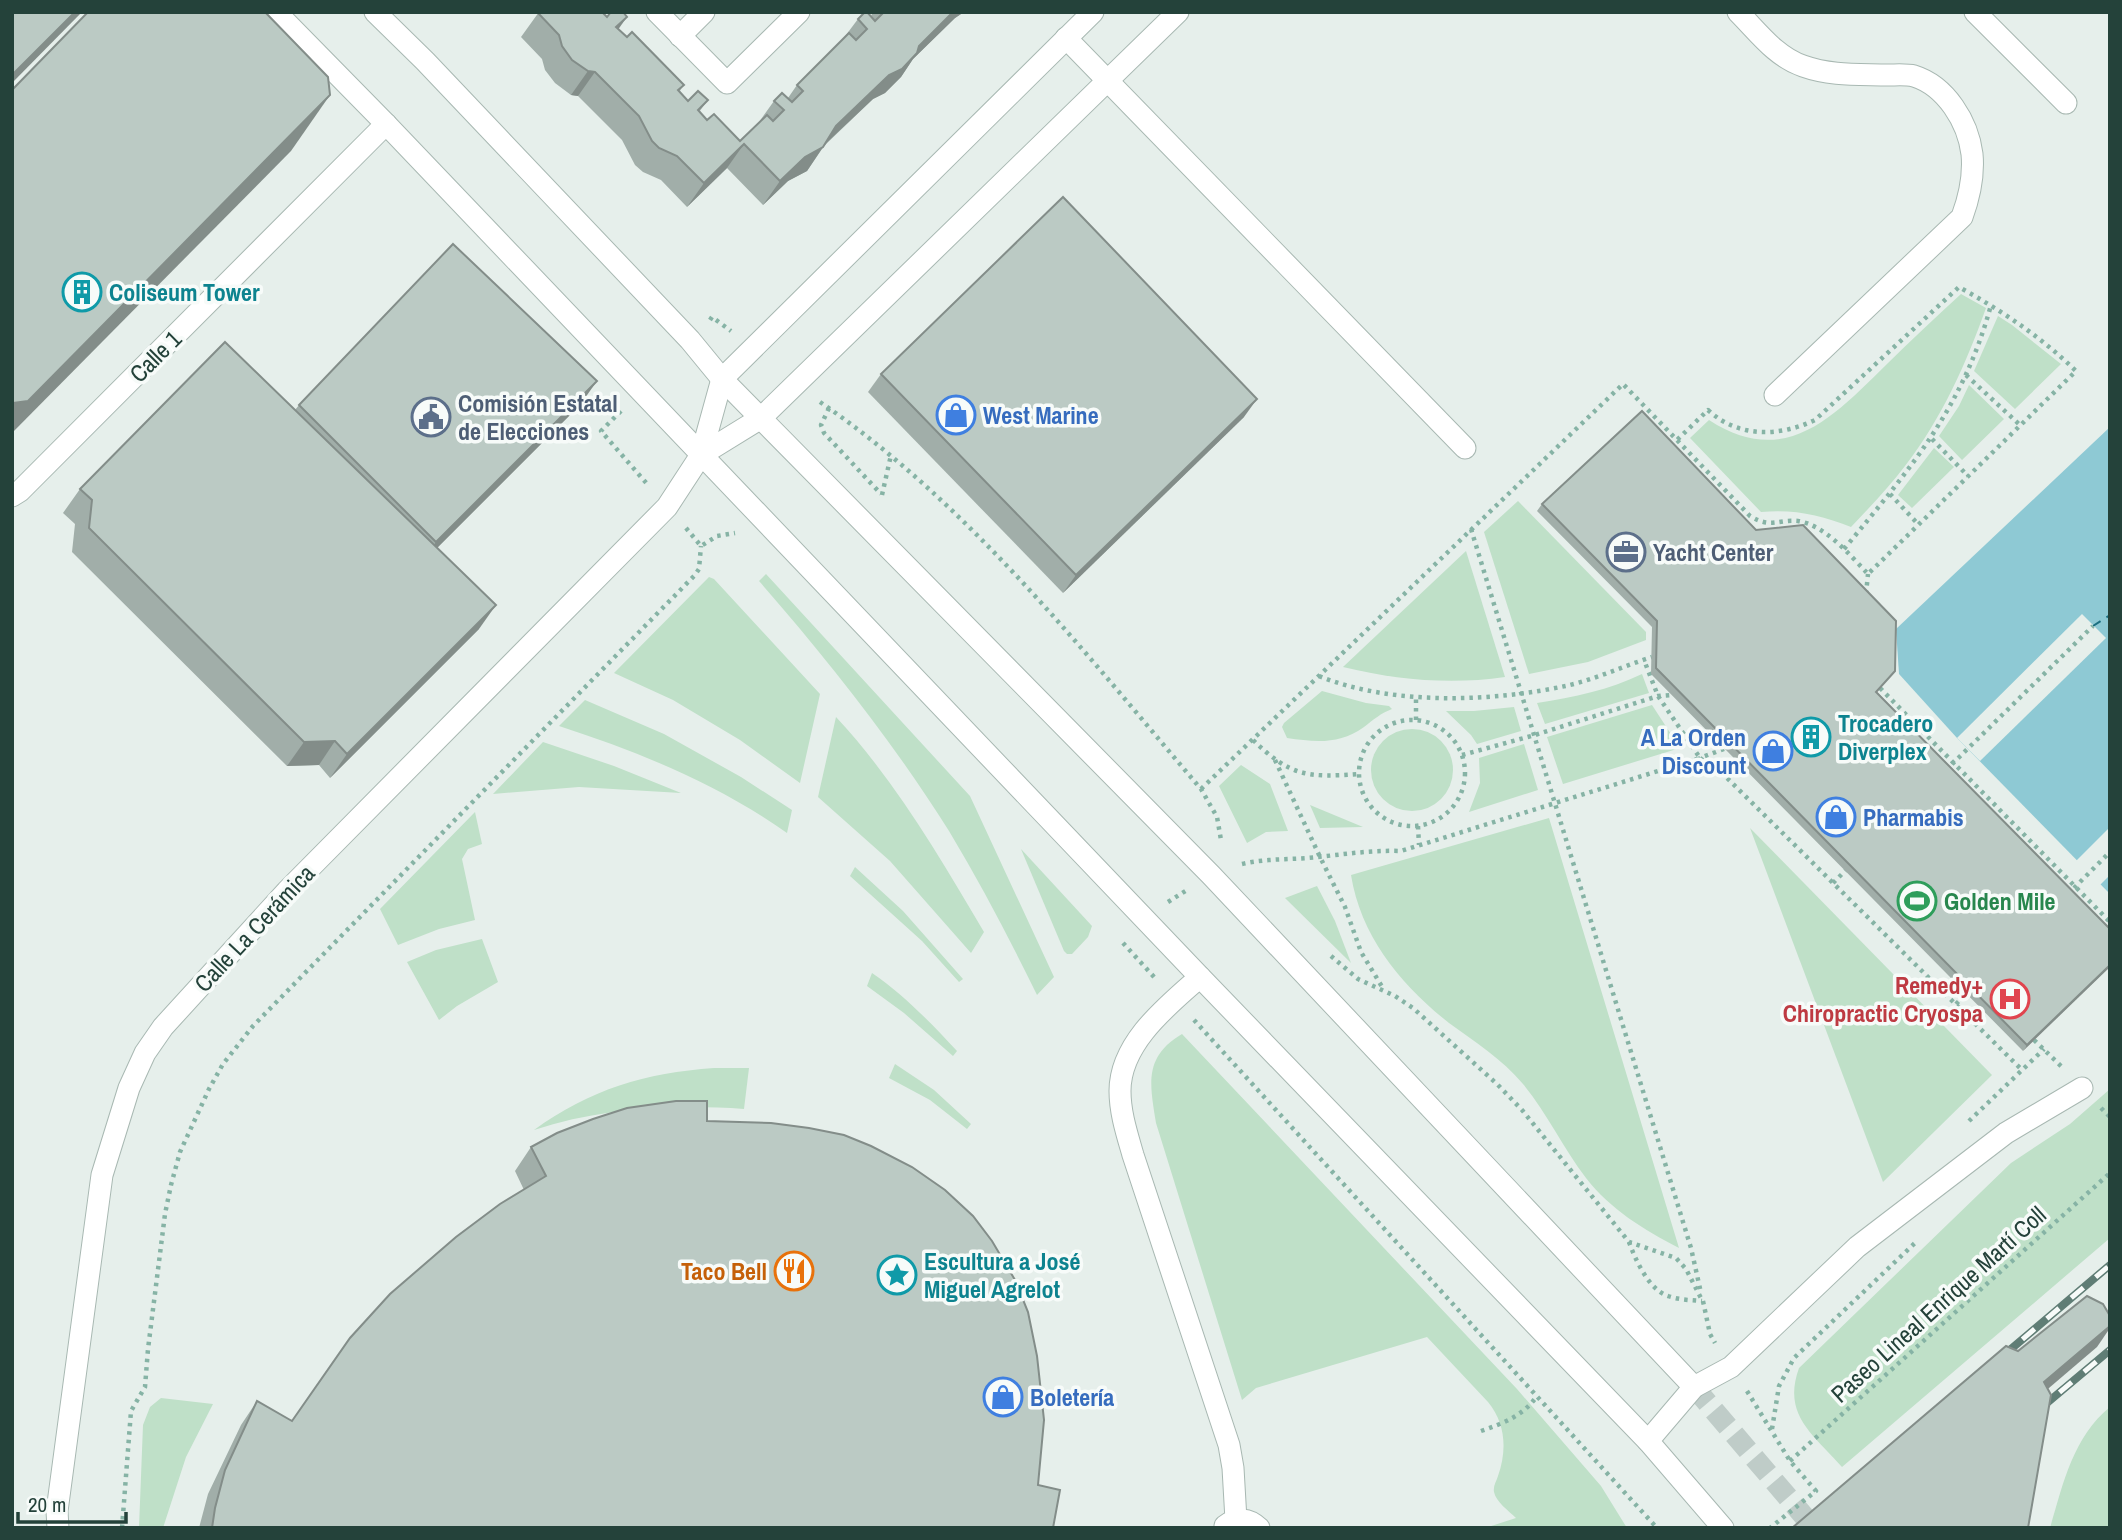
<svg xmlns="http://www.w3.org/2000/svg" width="2122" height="1540" font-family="'Archivo Narrow',sans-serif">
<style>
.green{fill:#bfe0c8}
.water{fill:#8ec9d4}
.pier{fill:#e6efeb}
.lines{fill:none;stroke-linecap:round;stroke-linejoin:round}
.ferry{stroke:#1c6f80;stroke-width:2;stroke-dasharray:9 7;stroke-linecap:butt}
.minor-tunnel{stroke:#bfccc8;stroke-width:21;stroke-dasharray:21 10;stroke-linecap:butt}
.minor-casing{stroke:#a8b8b2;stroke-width:23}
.path{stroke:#86b3a5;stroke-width:4.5;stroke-dasharray:3.5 5;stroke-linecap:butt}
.minor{stroke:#fff;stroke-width:21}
.rail-casing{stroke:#5f7d75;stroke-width:8}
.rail{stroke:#f7fbf9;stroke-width:5;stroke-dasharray:16;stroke-linecap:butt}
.wall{fill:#a1aea9}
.shaded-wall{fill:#838d89}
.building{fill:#bbcac4;stroke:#838d89;stroke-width:2}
.labels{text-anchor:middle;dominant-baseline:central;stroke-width:7;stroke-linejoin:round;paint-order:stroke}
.culture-label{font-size:24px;font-weight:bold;fill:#0d838f;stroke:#f7fbf9;text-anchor:start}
.street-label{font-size:24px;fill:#24423a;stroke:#f7fbf9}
.service-label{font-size:24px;font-weight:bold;fill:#4e5e75;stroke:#f7fbf9;text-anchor:start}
.shop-label{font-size:24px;font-weight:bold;fill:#366cbe;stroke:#f7fbf9;text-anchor:start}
.leisure-label{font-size:24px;font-weight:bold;fill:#27864d;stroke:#f7fbf9;text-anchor:start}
.health-label{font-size:24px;font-weight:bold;fill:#be3a42;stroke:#f7fbf9;text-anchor:end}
.food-label{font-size:24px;font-weight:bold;fill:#c56008;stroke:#f7fbf9;text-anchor:end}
</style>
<rect width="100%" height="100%" fill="#e6efeb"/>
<g class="green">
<path d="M1961 294 1986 308C1966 364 1942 418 1905 466 1889 487 1870 507 1851 527 1821 515 1794 509 1761 512L1690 438 1709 420C1786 470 1834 416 1887 364 1911 340 1936 317 1961 294Z"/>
<path d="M1998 316 2012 325 2061 364 2015 409 1974 371Z"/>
<path d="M1969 385 2004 419 1962 460 1939 436 1959 406Z"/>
<path d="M1934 448 1954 467 1912 508 1898 495Z"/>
<path d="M1518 501 1646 632V640L1588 662 1529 674 1484 532Z"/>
<path d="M1466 551 1505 677C1451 685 1396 680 1343 667Z"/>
<path d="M766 574 970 796 1054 977 1037 995C1010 940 981 884 949 831 893 742 828 660 759 581Z"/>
<path d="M709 577 714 579 820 694 800 783 740 740 673 700 614 673Z"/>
<path d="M1642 674 1649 693 1545 724 1537 703C1574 697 1609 690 1642 674Z"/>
<path d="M1322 691 1366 703 1389 706 1392 709C1381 713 1373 720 1364 727 1339 745 1315 742 1287 738L1282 727 1284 723Z"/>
<path d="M585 700 664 734 741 777 792 810 787 833C718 784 639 752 559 726Z"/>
<path d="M1652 705 1680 748 1563 784 1547 737Z"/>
<path d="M1514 707 1521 731 1477 744 1471 735 1446 711H1474Z"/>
<path d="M836 717C894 779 941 859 984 932L971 953 890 861 818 797Z"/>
<circle cx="1412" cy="770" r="41"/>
<path d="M543 742 614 766 681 793 579 787 493 794Z"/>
<path d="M1524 744 1538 790 1469 812 1480 783 1479 758Z"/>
<path d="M1241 765 1270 784 1288 831 1266 832 1247 843 1219 786Z"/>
<path d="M1310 805 1363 827 1320 828Z"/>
<path d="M475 812 482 844 468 849 462 859 475 920 439 929 398 945 380 909Z"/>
<path d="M1549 818 1679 1248C1644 1230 1610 1209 1586 1178 1563 1148 1547 1113 1523 1084 1502 1059 1475 1042 1449 1023 1401 985 1361 937 1351 875Z"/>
<path d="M1750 828 1992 1075 1883 1182Z"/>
<path d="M1021 849 1092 926 1088 937 1072 954H1067L1064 951Z"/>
<path d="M855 867 903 911 963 979 959 982 922 941 850 876Z"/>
<path d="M1317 886 1335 921 1351 963 1285 898Z"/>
<path d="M482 939 498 982 457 1006 439 1020 407 962 436 950Z"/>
<path d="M872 973C904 995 931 1023 957 1051L953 1056 904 1013 867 986Z"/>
<path d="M1182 1034 1517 1389 1601 1486 1627 1528H1485L1516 1518C1509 1511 1496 1502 1494 1492 1493 1486 1496 1482 1498 1476 1507 1450 1506 1424 1488 1402L1427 1337 1256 1388 1242 1400 1156 1123C1150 1085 1143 1057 1182 1034Z"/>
<path d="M895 1064 934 1090 971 1124 967 1129 930 1100 889 1078Z"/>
<path d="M714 1068H749L744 1109C674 1104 601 1108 534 1130 591 1089 645 1073 714 1068Z"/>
<path d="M2110 1089V1238L1842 1467C1813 1434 1782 1415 1799 1368L2011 1163 2070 1124Z"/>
<path d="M161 1398 213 1404 186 1457 163 1528H139L143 1425 150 1407Z"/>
<path d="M2110 1407V1528H2050C2063 1484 2073 1437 2110 1407Z"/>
</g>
<path class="water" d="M2110 427V894L1957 738 1899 674 1896 629Z"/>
<g class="pier">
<path d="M2082 614 2106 638 1980 761 1957 738Z"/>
<path d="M2110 827V875L2100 885 2076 861Z"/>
</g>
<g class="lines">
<path class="ferry" d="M2093 626 2110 615"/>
<path class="minor-tunnel" d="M1694 1387 1814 1528"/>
<defs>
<g id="minor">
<path d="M276 12 386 124 1200 977 1648 1441 1723 1528"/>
<path d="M375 12 425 61 690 340 722 379 1211 875 1694 1387"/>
<path d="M657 12 727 83 799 12"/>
<path d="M1738 12C1758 32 1776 57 1803 66 1831 76 1859 74 1888 75 1896 75 1906 74 1914 76 1946 86 1968 122 1972 154 1974 175 1969 198 1962 217L1775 395"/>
<path d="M1975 12 2066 103"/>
<path d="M680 36 704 12"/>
<path d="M1066 38 1465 448"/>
<path d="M701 455 761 418 1178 12"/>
<path d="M12 496 20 491 386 124"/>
<path d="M1200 977C1167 1006 1120 1043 1120 1091 1120 1113 1127 1134 1133 1155L1229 1445 1233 1468 1236 1520"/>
<path d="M1648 1441 1694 1387 1731 1367 1857 1247 2006 1133 2082 1088"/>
<path d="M1225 1526C1236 1517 1249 1518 1259 1528"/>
<path d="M58 1528 57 1511 102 1175 129 1088 145 1053 163 1027 287 891 667 507 701 455 722 379 1093 12"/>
</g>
</defs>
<use href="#minor" class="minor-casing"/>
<g class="path">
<path d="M710 320 712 317 731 331"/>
<path d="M1966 375 2020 425"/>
<path d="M820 402C969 504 1085 653 1201 789L1217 817 1221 840"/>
<path d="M829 408 821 425 824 433 881 494"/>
<path d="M621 411 601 431 648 485"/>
<path d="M1932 439 1968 476"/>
<path d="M1890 494 1918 524"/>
<path d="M882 495 891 455"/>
<path d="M686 528 701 546 717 536 735 533"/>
<path d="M1471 529 1691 1248 1701 1293"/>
<path d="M1844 549C1910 469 1963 408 1991 305"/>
<path d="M1866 594 1868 574"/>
<path d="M1319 676C1392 706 1494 702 1570 685 1598 678 1624 666 1652 657"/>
<path d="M1880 688 2110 922"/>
<circle cx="1412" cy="773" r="53"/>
<path d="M1416 720V696"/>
<path d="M1253 740C1290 776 1307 778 1359 774"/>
<path d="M1724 749 1700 758 1727 778 2022 1070"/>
<path d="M1462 755 1535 735 1658 696 1671 695"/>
<path d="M1275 760 1320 857 1345 907 1361 952 1384 990"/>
<path d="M1946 770 2093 626"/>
<path d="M1201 789 1623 384 1750 516C1771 529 1778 519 1798 521 1825 525 1850 555 1868 574L2076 371C2040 336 2002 311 1959 287L1815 420C1779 437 1738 438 1708 410L1677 440"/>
<path d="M1418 826 1419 845"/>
<path d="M1242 864C1267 858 1293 860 1318 857 1346 854 1372 850 1401 851L1700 758 1658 696 1644 660"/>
<path d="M1833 883 1848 868"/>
<path d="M2068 894 2110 852"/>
<path d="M1168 902 1187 890"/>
<path d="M1123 943 1155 978"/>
<path d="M1331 956 1358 979 1395 996 1413 1008 1497 1084 1522 1110 1629 1242 1676 1258 1686 1269 1703 1302"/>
<path d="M1956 1004 1969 991"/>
<path d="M1194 1020 1657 1528"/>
<path d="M2034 1040 2062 1067"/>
<path d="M2101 1108 2110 1117"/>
<path d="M1969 1121 2044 1049"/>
<path d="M1629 1242C1635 1259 1649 1290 1668 1296 1679 1300 1691 1300 1702 1301"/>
<path d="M1703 1301 1710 1334 1715 1343"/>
<path d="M1747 1391 1790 1461 1816 1491 1770 1528"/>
<path d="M1772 1429 1779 1386 1794 1358 1916 1242"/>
<path d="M1481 1431C1503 1423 1522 1417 1537 1396"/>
<path d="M1790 1461 2110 1173"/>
<path d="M122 1528 131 1411 145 1387 148 1349 165 1214 171 1185 180 1152 209 1089 223 1064 253 1026 695 575 699 569 701 546"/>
</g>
<use href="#minor" class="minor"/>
<defs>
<g id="rail">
<path d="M1998 1360 2110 1265"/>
<path d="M2035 1413 2110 1350"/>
</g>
</defs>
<use href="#rail" class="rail-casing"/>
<use href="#rail" class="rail"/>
</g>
<g class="wall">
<path d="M539 12 618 29 627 37 684 85 679 92 688 101 708 100 699 112 707 120 740 141 759 122 774 101 788 98 797 85 843 39 858 19 871 16 873 12H964L955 18 913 59 901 77 885 93 873 99 824 146 807 171 788 181 763 205 727 168 687 207 661 180 643 172 635 165 622 140 578 96 571 95 555 83 545 70 542 59 521 37Z"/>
<path d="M881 374 1244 417 1063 593 868 392Z"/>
<path d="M299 405H580L437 548 479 629 330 778 319 765 287 766 72 552 75 524 63 513 80 489 295 410Z"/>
<path d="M1542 504 1756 530 1895 671 1877 692 2110 929 2023 1051 1651 674 1652 627 1537 511Z"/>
<path d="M707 1121 1038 1485 1053 1528H199L208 1494 241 1425 257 1401 292 1421 524 1190 515 1171 531 1147Z"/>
</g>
<g class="shaded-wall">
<path d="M75 12H82L12 83V75Z"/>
<path d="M953 12H964L955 18 913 59 901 77 885 93 873 99 822 147H823L807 171 788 181 763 205 780 181Z"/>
<path d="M627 17 610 41 616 27Z"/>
<path d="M588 71 595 72 578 96 571 95Z"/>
<path d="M330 95 291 151 12 433V405L13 403Z"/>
<path d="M744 144 727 168 687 207 704 183Z"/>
<path d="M597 381 580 405 419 566 436 542Z"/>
<path d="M1257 399 1244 417 1063 593 1076 575Z"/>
<path d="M496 605 479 629 330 778 347 754Z"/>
<path d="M335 741 319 765 287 766 304 742Z"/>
<path d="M2110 965V967L2023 1051 2027 1045Z"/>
<path d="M2110 1326V1328L2097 1347 2028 1406 2044 1382Z"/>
</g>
<g class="building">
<path d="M12 12H75L12 75Z"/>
<path d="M88 12H265L328 77 330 95 28 401 13 403 12 402V90Z"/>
<path d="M539 12H602L607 17 611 12H623L627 17 616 27 627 37 632 32 684 85 678 90 688 101 698 91 708 100 698 110 707 120 714 114 740 141 767 115 773 121 784 110 774 101 782 93 792 102 803 91 797 85 849 33 856 40 867 29 858 19 865 12H867L875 21 884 12H953L919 46 917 53 902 69 889 75 836 126 823 147 805 157 780 181 744 144 704 183 677 156 659 148 652 141 639 116 595 72 588 71 572 60 562 46 559 35 538 13Z"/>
<path d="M1063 197 1257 399 1076 575 881 374Z"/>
<path d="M453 244 597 381 436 542 299 405Z"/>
<path d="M225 342 496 605 347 754 335 741 304 742 89 528 92 500 80 489Z"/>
<path d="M1642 411 1756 530 1803 525 1896 621 1895 671 1876 692 2110 929V965L2027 1045 1656 668 1657 621 1542 504Z"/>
<path d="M676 1101H707V1121L771 1123 809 1128 844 1135 871 1146 912 1167 945 1190 973 1216 992 1241 1015 1280 1028 1312 1037 1356 1044 1420 1038 1485 1060 1490 1053 1528H212L215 1508 225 1470 257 1401 292 1421 350 1338 390 1294 456 1237 500 1204 546 1176 531 1147 557 1133 593 1119 627 1108Z"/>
<path d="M2087 1296 2103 1304 2110 1316V1326L2044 1382 2051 1395 2028 1528H1792L2006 1346 2018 1351Z"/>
</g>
<defs>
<symbol id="building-ring" viewBox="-11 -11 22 22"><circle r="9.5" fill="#f7fbf9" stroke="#0f9aa8" stroke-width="1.5"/><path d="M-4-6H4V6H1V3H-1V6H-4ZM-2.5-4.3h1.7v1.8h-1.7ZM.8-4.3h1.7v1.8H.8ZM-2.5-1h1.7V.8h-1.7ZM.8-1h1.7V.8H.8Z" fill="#0f9aa8"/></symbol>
<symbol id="shop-ring" viewBox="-11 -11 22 22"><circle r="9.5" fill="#f7fbf9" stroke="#3f7fe0" stroke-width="1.5"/><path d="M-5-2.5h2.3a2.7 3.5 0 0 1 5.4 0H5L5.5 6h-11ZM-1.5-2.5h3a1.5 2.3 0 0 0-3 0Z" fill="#3f7fe0"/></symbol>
<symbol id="civic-ring" viewBox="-11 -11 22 22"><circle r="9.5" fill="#f7fbf9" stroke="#5c6f8a" stroke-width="1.5"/><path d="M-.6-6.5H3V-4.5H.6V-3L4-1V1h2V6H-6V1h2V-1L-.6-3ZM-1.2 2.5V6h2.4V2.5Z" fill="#5c6f8a"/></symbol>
<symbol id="office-ring" viewBox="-11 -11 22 22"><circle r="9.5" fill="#f7fbf9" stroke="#5c6f8a" stroke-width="1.5"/><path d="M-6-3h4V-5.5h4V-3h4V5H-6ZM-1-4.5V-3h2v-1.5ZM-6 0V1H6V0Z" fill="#5c6f8a"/></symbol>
<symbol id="stadium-ring" viewBox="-11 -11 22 22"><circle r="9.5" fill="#f7fbf9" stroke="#2e9e5b" stroke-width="1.5"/><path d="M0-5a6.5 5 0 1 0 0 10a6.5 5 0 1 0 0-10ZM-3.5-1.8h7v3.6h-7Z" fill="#2e9e5b"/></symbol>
<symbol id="hospital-ring" viewBox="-11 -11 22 22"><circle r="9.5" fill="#f7fbf9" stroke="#e0444e" stroke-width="1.5"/><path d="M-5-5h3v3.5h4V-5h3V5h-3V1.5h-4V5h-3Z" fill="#e0444e"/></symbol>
<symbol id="restaurant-ring" viewBox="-11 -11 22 22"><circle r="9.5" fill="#f7fbf9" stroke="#e8710a" stroke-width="1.5"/><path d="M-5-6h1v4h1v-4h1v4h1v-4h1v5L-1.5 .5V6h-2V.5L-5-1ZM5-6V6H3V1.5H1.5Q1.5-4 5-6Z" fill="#e8710a"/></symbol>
<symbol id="sight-ring" viewBox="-11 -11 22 22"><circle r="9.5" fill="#f7fbf9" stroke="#0f9aa8" stroke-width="1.5"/><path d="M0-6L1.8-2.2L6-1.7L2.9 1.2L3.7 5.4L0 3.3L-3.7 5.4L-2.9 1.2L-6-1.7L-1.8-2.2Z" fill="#0f9aa8"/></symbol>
</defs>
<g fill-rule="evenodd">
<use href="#building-ring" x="60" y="270" width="44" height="44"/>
<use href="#shop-ring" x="934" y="393" width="44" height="44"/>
<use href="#civic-ring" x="409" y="395" width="44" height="44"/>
<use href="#office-ring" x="1604" y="530" width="44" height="44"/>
<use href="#building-ring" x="1789" y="715" width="44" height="44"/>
<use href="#shop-ring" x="1751" y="729" width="44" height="44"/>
<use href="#shop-ring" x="1814" y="795" width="44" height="44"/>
<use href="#stadium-ring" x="1895" y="879" width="44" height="44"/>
<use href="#hospital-ring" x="1988" y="977" width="44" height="44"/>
<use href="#restaurant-ring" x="772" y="1249" width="44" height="44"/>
<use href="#sight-ring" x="875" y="1253" width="44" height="44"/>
<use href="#shop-ring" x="981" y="1375" width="44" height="44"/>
</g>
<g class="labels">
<g class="culture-label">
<text x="109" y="292">Coliseum Tower</text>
<text x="1838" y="723">Trocadero<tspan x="1838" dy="28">Diverplex</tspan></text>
<text x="924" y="1261">Escultura a José<tspan x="924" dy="28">Miguel Agrelot</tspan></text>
</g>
<g class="street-label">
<text transform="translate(155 356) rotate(-45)">Calle 1</text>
<text transform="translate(254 928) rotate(-47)">Calle La Cerámica</text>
<text transform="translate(1938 1304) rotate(-42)">Paseo Lineal Enrique Martí Coll</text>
</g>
<g class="service-label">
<text x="458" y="403">Comisión Estatal<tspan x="458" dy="28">de Elecciones</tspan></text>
<text x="1653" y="552">Yacht Center</text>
</g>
<g class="shop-label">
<text x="983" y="415">West Marine</text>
<text x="1746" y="737" text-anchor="end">A La Orden<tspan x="1746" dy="28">Discount</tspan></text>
<text x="1863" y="817">Pharmabis</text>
<text x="1030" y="1397">Boletería</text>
</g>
<g class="leisure-label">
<text x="1944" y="901">Golden Mile</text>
</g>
<g class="health-label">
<text x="1983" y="985">Remedy+<tspan x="1983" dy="28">Chiropractic Cryospa</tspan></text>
</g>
<g class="food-label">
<text x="767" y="1271">Taco Bell</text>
</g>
</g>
<rect width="2122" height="1540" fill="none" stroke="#24423a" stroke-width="28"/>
<path d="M18 1512v10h108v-10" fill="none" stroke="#24423a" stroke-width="3.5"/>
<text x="28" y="1512" font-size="21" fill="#24423a" stroke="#f7fbf9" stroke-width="5" paint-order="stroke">20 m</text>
</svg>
